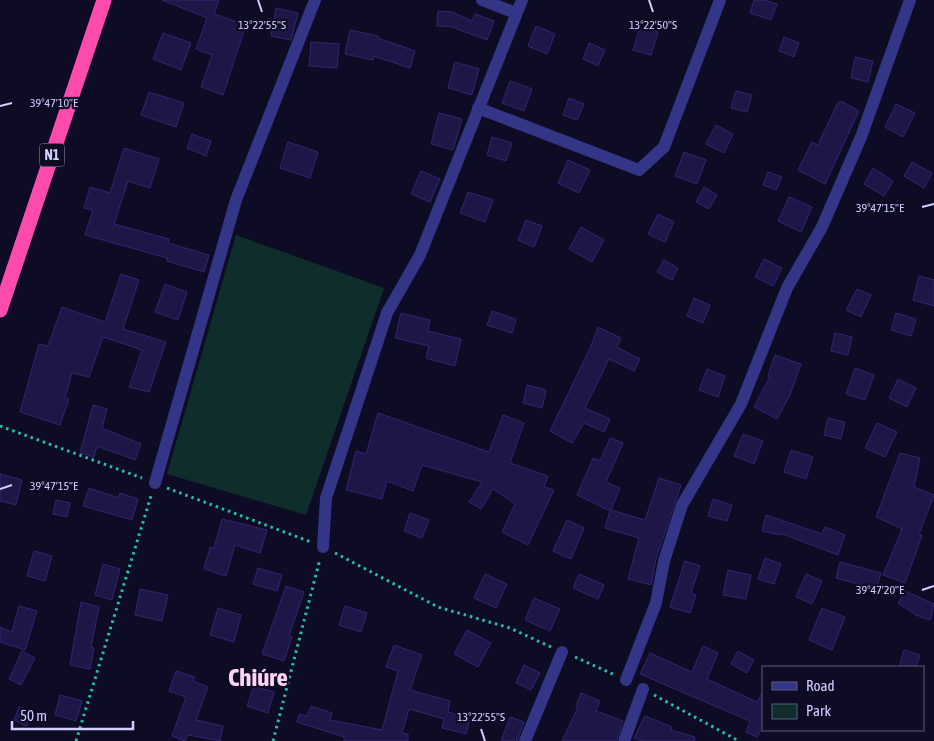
<svg xmlns="http://www.w3.org/2000/svg" width="934" height="741" font-family="'Asap Condensed',sans-serif">
<style>
.green{fill:#0f2e2b}
.building{fill:#1d1646;stroke:#302674}
.lines{fill:none;stroke-linecap:round;stroke-linejoin:round}
.path{stroke:#24bea9;stroke-width:3;stroke-dasharray:2.5 4;stroke-linecap:butt}
.minor{stroke:#333687;stroke-width:12}
.highway{stroke:#ff4aae;stroke-width:15}
.ticks{fill:none;stroke:#d1cfff;stroke-width:2}
.labels{text-anchor:middle;dominant-baseline:central;stroke-width:4.5;stroke-linejoin:round;paint-order:stroke}
.shield{fill:#0e0c24;stroke:#9694bd;stroke-width:1}
.shield-label{font-size:14px;font-weight:bold;fill:#d1cfff}
.town-label{font-size:25px;font-weight:bold;fill:#ffd1f2;stroke:#0e0c24}
.ticks-label{font-size:12px;text-anchor:middle;fill:#d1cfff;stroke:#0e0c24;stroke-width:4.5;stroke-linejoin:round;paint-order:stroke}
</style>
<rect width="100%" height="100%" fill="#0e0c24"/>
<path class="green" d="M236 235 384 288 306 515 167 474Z"/>
<g class="building">
<path d="M162 0H219L214 14 246 25 223 95 201 87 212 55 196 49 207 18Z"/>
<path d="M754 0H765L777 4 771 20 750 13Z"/>
<path d="M276 8 298 13 291 40 271 36Z"/>
<path d="M438 11 452 12 472 21 475 14 494 21 487 40 452 27 437 26Z"/>
<path d="M536 26 555 34 547 54 528 46Z"/>
<path d="M640 27 658 32 651 55 633 50Z"/>
<path d="M350 30 378 36V38L415 51 410 68 374 56 373 60 345 54Z"/>
<path d="M163 33 191 43 181 70 153 59Z"/>
<path d="M784 37 799 43 794 57 779 51Z"/>
<path d="M311 42 339 44 337 68 309 66Z"/>
<path d="M589 43 605 50 598 66 583 59Z"/>
<path d="M855 57 873 61 868 82 851 78Z"/>
<path d="M455 62 479 69 472 95 448 88Z"/>
<path d="M510 81 532 89 524 111 502 103Z"/>
<path d="M736 91 752 95 747 112 731 108Z"/>
<path d="M149 92 184 103 176 127 141 115Z"/>
<path d="M569 98 584 104 577 120 563 115Z"/>
<path d="M838 102H843L859 111 825 184 798 170 812 142 818 145Z"/>
<path d="M896 104 915 113 903 137 885 127Z"/>
<path d="M439 113 462 119 453 150 431 144Z"/>
<path d="M716 125 733 134 724 153 706 144Z"/>
<path d="M192 134 211 141 206 156 187 148Z"/>
<path d="M492 137 512 143 506 161 487 155Z"/>
<path d="M288 142 318 152 310 178 280 168Z"/>
<path d="M124 148 159 159 150 188 128 181 114 224 169 239 168 243 209 255 204 272 167 261V258L85 235 93 210 84 208 90 187 110 193Z"/>
<path d="M684 152 706 160 697 184 675 176Z"/>
<path d="M568 160 590 170 579 193 558 183Z"/>
<path d="M912 162 932 173 924 188 904 176Z"/>
<path d="M873 168 893 181 884 196 864 184Z"/>
<path d="M421 171 440 179 430 202 411 194Z"/>
<path d="M768 172 782 177 776 190 763 185Z"/>
<path d="M704 187 717 195 709 209 696 202Z"/>
<path d="M468 192 493 200 485 222 460 213Z"/>
<path d="M789 197 812 207 801 232 778 221Z"/>
<path d="M658 214 674 222 665 242 648 234Z"/>
<path d="M526 220 542 226 534 247 518 240Z"/>
<path d="M581 227 604 240 592 262 569 249Z"/>
<path d="M764 259 782 268 773 286 755 277Z"/>
<path d="M664 260 678 268 672 280 657 272Z"/>
<path d="M121 274 139 280 123 329 166 342 149 392 129 387 142 350 103 337 89 377 72 373 65 398 69 399 60 425 20 412 39 344 48 346 62 307 105 322Z"/>
<path d="M919 276 934 280V306L913 300Z"/>
<path d="M165 284 187 292 178 320 155 312Z"/>
<path d="M857 289 871 295 861 317 846 310Z"/>
<path d="M694 298 710 305 703 323 687 316Z"/>
<path d="M492 311 516 319 512 333 487 325Z"/>
<path d="M401 313 430 320 428 331 461 339 455 366 426 358 429 346 395 338Z"/>
<path d="M896 313 916 319 911 336 891 330Z"/>
<path d="M598 327 621 338 617 347 640 359 634 371 609 359 585 408 610 419 604 432 584 423 572 443 550 431 591 346Z"/>
<path d="M835 333 852 337 848 355 831 351Z"/>
<path d="M775 355 801 364 790 395 777 419 754 407 770 377 768 376Z"/>
<path d="M855 368 874 375 865 400 846 394Z"/>
<path d="M707 369 725 376 718 397 699 390Z"/>
<path d="M898 379 916 388 907 407 889 398Z"/>
<path d="M527 385 546 390 542 408 523 403Z"/>
<path d="M93 405 107 409 102 428 141 444 135 460 97 446 94 457 80 453Z"/>
<path d="M378 413 489 452 503 415 524 423 510 463 548 476 544 487 554 490 528 545 502 532 515 504 493 489 481 509 469 502 482 482 422 465 413 491 387 481 382 499 346 490 356 451 366 454Z"/>
<path d="M828 418 845 422 841 439 824 435Z"/>
<path d="M877 423 897 432 885 457 865 448Z"/>
<path d="M743 434 763 441 754 464 734 456Z"/>
<path d="M610 438 623 443 606 482 620 488 611 510 645 520 659 478 681 485 656 559 651 585 628 579 639 538 605 528 610 511 577 495 593 458 600 461Z"/>
<path d="M791 450 813 457 806 479 784 472Z"/>
<path d="M900 453 920 458 914 487 934 495 919 534 922 535 905 583 883 575 902 529 876 517Z"/>
<path d="M0 474 22 480 16 505 0 501Z"/>
<path d="M89 488 119 498 120 493 138 499 132 520 83 506Z"/>
<path d="M713 499 732 505 727 521 708 516Z"/>
<path d="M56 500 70 503 67 517 53 514Z"/>
<path d="M410 513 429 520 422 538 404 531Z"/>
<path d="M766 515 822 534 825 527 845 535 838 555 780 533V535L762 531Z"/>
<path d="M222 519 267 530 260 553 235 545 226 576 204 569 210 547 214 548Z"/>
<path d="M567 520 584 528 571 559 553 551Z"/>
<path d="M34 551 52 556 45 581 27 576Z"/>
<path d="M765 558 781 564 774 584 758 579Z"/>
<path d="M685 561 700 566 691 593 696 595 690 613 670 607Z"/>
<path d="M840 562 881 573 876 589 836 578Z"/>
<path d="M103 564 120 569 112 600 95 595Z"/>
<path d="M258 568 282 575 277 591 253 584Z"/>
<path d="M728 570 751 575 746 599 723 595Z"/>
<path d="M485 574 507 584 496 608 474 598Z"/>
<path d="M579 574 604 585 598 599 573 588Z"/>
<path d="M806 574 822 581 812 604 796 597Z"/>
<path d="M286 586 304 592 289 636 292 637 284 661 262 654Z"/>
<path d="M140 589 168 595 162 621 135 615Z"/>
<path d="M905 591 934 604 930 620 916 615 898 603Z"/>
<path d="M534 598 560 609 550 631 525 620Z"/>
<path d="M81 602 99 607 91 647 94 648 90 669 70 665Z"/>
<path d="M19 606 37 611 25 650 0 642V627L12 632Z"/>
<path d="M345 606 367 613 361 632 339 625Z"/>
<path d="M218 608 241 615 234 642 210 635Z"/>
<path d="M822 608 845 617 832 650 809 640Z"/>
<path d="M467 630 491 643 478 667 454 654Z"/>
<path d="M394 645 422 655 410 690 450 701 448 712 470 719 466 734 442 728 444 719 409 709 402 733 408 734V741H344V737L297 722 299 714 307 716 311 706 332 713 330 720 382 730 398 671 386 667Z"/>
<path d="M703 646 718 653 707 679 757 702 763 691V727L757 737 746 732 750 721 640 674 650 653 692 672Z"/>
<path d="M904 650 920 655 916 667H899Z"/>
<path d="M22 651 35 658 21 685 9 679Z"/>
<path d="M738 651 754 660 747 673 731 664Z"/>
<path d="M524 665 540 673 531 690 516 683Z"/>
<path d="M176 671 195 677 193 681 208 687 196 720 223 726 220 741 188 735 185 741 172 736 186 697 169 691Z"/>
<path d="M254 686 274 692 268 713 247 706Z"/>
<path d="M581 693 600 701 596 711 623 721 616 741H562L578 707 576 706Z"/>
<path d="M60 695 82 701 76 721 55 715Z"/>
<path d="M19 707 32 713 26 726 14 720Z"/>
<path d="M645 716 672 727 671 730 695 737 694 741H642L634 738Z"/>
<path d="M510 717 524 722 517 741H501Z"/>
</g>
<g class="lines">
<g class="path">
<path d="M0 426 142 478"/>
<path d="M167 488 311 542"/>
<path d="M335 553 438 607 510 628 551 647"/>
<path d="M575 657 615 675"/>
<path d="M654 695 739 741"/>
<path d="M76 741 151 496"/>
<path d="M273 741 320 559"/>
</g>
<g class="minor">
<path d="M482 0 516 13"/>
<path d="M478 108 639 170 664 147 720 0"/>
<path d="M155 483 236 200 315 0"/>
<path d="M323 547 326 498 387 313 420 255 522 0"/>
<path d="M626 680 656 603 664 561 682 505 741 404 787 288 822 227 861 137 910 0"/>
<path d="M525 741 562 652"/>
<path d="M624 741 643 689"/>
</g>
<path class="highway" d="M0 310 104 0"/>
</g>
<path class="ticks" d="M258 0 262 12M649 0 653 12M0 106 12 103M922 207 934 204M0 489 12 485M922 590 934 586M481 729 485 741"/>
<g class="labels">
<rect class="shield" x="39.5" y="143.5" width="25" height="23" rx="4"/>
<g class="shield-label">
<text x="52" y="155">N1</text>
</g>
<g class="town-label">
<text x="258" y="677">Chiúre</text>
</g>
</g>
<g class="ticks-label">
<text x="262" y="29">13°22'55"S</text>
<text x="653" y="29">13°22'50"S</text>
<text x="54" y="107">39°47'10"E</text>
<text x="880" y="212">39°47'15"E</text>
<text x="54" y="490">39°47'15"E</text>
<text x="880" y="594">39°47'20"E</text>
<text x="481" y="721">13°22'55"S</text>
</g>
<rect x="762" y="666" width="162" height="65" fill="#0e0c24" stroke="#5c5a7c"/>
<rect x="772" y="682" width="25" height="8" fill="#333687" stroke="#5c5a7c"/>
<text x="806" y="691" font-size="15" fill="#d1cfff">Road</text>
<rect x="772" y="704" width="25" height="15" fill="#0f2e2b" stroke="#5c5a7c"/>
<text x="806" y="716" font-size="15" fill="#d1cfff">Park</text>
<path d="M12 721v8h121v-8" fill="none" stroke="#d1cfff" stroke-width="2.5"/>
<text x="20" y="721" font-size="15" fill="#d1cfff" stroke="#0e0c24" stroke-width="4" paint-order="stroke">50 m</text>
</svg>
